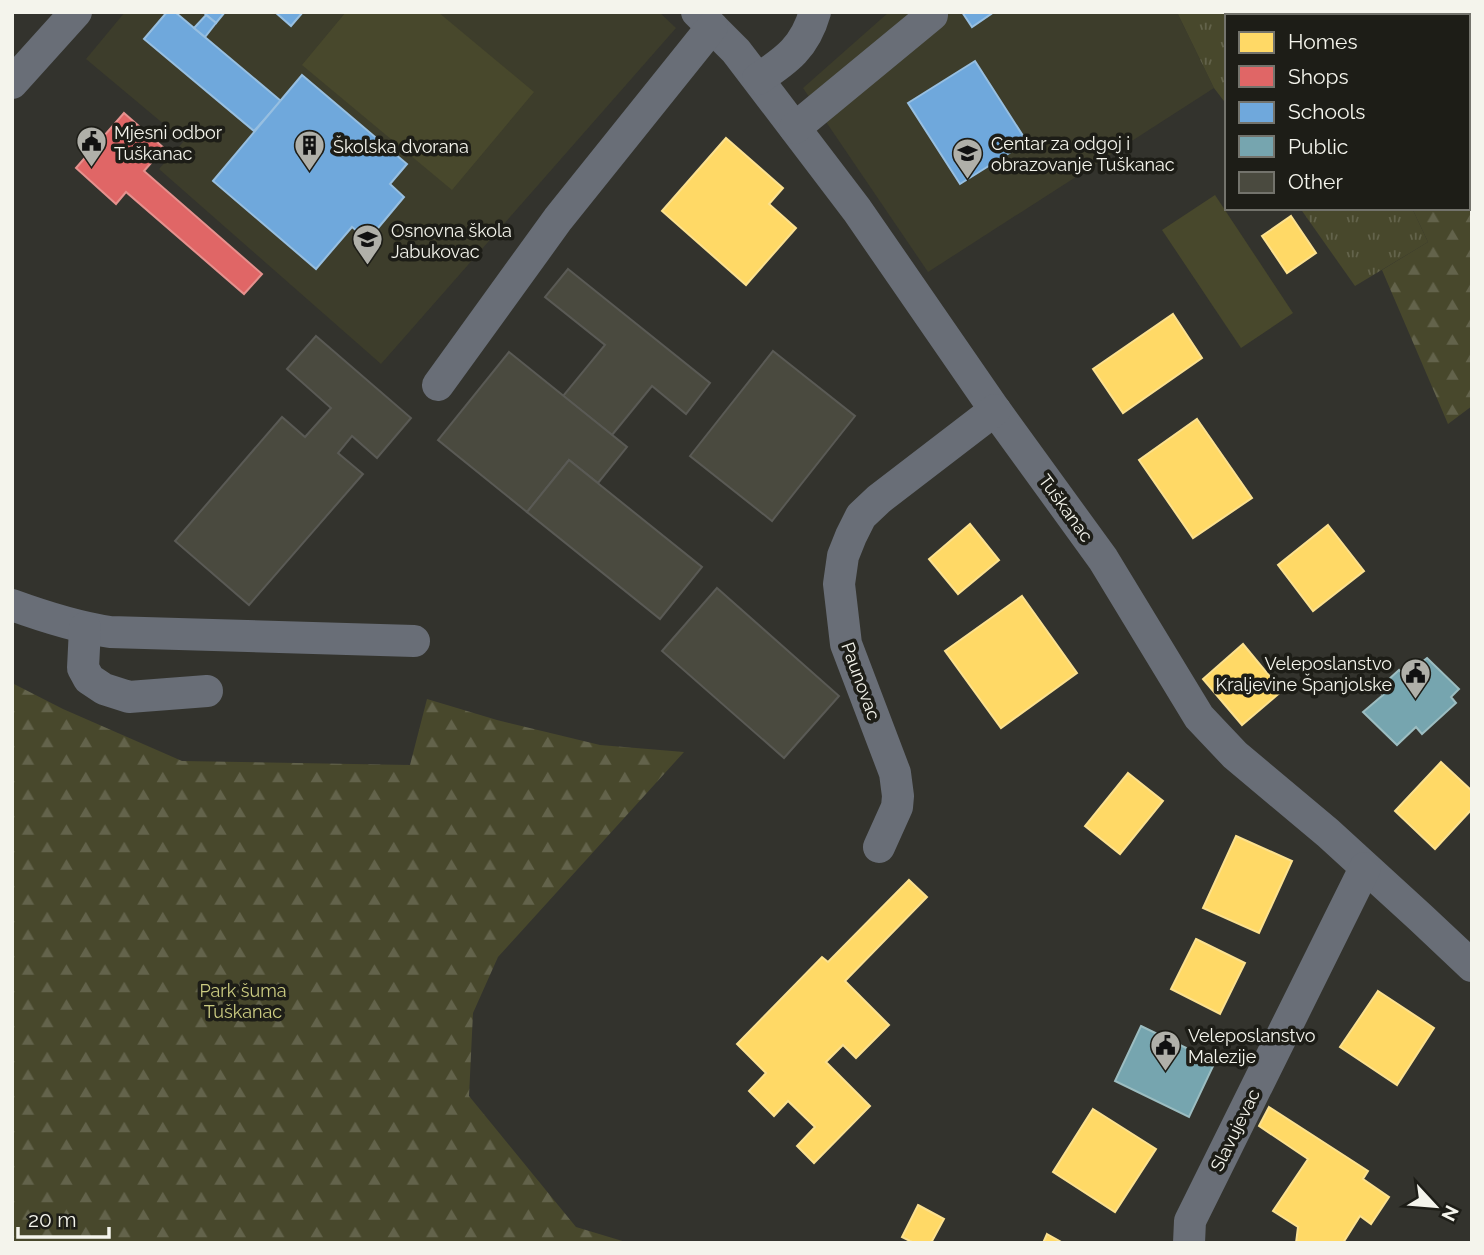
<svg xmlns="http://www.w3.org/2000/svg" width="1484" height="1255" font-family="Raleway,sans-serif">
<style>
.built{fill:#3d3d2b}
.grass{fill:url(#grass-tufts)}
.forest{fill:url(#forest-firs)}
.pitch{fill:#48482c}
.homes{fill:#ffd966;stroke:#fce18e;stroke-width:2}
.shops{fill:#e06666;stroke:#e6918e;stroke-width:2}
.schools{fill:#6fa8dc;stroke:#97bfe1;stroke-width:2}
.public{fill:#76a5af;stroke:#9cbdc1;stroke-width:2}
.building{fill:#4a4a3f;stroke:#5a5a55;stroke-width:2}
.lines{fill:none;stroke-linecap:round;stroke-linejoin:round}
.minor{stroke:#696e77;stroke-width:32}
.labels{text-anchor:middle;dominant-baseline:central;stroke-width:7;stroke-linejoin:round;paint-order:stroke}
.poi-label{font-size:18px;fill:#f4f4ec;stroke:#1d1d17;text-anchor:start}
.street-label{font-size:18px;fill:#f4f4ec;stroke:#1d1d17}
.park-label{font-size:18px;fill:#cdcd82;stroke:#1d1d17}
</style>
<defs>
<pattern id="grass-tufts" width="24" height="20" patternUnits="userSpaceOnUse" patternTransform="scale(1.75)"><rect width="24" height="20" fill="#48482c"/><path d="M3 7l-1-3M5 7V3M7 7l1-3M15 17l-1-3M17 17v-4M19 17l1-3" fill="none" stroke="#63634b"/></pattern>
<pattern id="forest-firs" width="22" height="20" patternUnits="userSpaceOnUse" patternTransform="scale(1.75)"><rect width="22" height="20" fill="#48482c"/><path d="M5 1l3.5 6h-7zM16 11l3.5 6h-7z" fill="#63634b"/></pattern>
</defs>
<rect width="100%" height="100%" fill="#33332d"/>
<g class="built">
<path d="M125 12H659L676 28 381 364 159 169 184 141 86 59Z"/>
<path d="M889 12H1177L1214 88 928 272 803 88Z"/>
</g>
<g class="grass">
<path d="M1177 12H1276L1278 16H1227V105L1214 88Z"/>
<path d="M1300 208H1412L1428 242 1355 286Z"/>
</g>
<g class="forest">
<path d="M1276 12H1472V406L1448 424 1382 270 1428 242 1412 208H1468V16H1278Z"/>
<path d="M12 683 63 709 182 761 410 765 427 699 497 720 600 745 684 752 498 957 473 1013 469 1096 576 1227 629 1243H12Z"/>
</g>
<g class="pitch">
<path d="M346 12H438L534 92 452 190 302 65Z"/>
<path d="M1215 195 1293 313 1241 348 1162 230Z"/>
</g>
<g class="homes">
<path d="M726 138 783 188 769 204 796 228 746 285 662 211Z"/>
<path d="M1291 216 1316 253 1287 273 1262 236Z"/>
<path d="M1173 314 1202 358 1123 413 1093 369Z"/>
<path d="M1197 419 1252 498 1193 538 1139 460Z"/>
<path d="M970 524 999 560 958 594 929 559Z"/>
<path d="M1328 525 1364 571 1313 611 1278 565Z"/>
<path d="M1022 596 1077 673 1001 728 945 651Z"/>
<path d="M1243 644 1282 691 1242 725 1203 679Z"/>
<path d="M1441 762 1472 791V809L1435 849 1395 811Z"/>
<path d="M1128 773 1163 801 1120 854 1085 826Z"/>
<path d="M1236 836 1292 861 1259 933 1203 908Z"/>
<path d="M909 880 927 897 845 981 889 1025 856 1058 843 1045 826 1062 870 1106 814 1163 797 1146 815 1127 788 1101 774 1116 749 1091 766 1073 737 1044 822 957 828 962Z"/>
<path d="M1196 939 1245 963 1220 1014 1171 989Z"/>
<path d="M1378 991 1434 1028 1397 1085 1340 1047Z"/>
<path d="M1269 1107 1368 1171 1363 1179 1389 1197 1371 1224 1360 1216 1343 1243H1296L1298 1227 1273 1211 1308 1159 1259 1126Z"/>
<path d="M1093 1109 1156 1149 1115 1212 1053 1172Z"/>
<path d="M918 1205 944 1219 931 1243H914L902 1237Z"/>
<path d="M1047 1234 1063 1243H1043Z"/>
</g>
<path class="shops" d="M124 113 164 148 144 171 262 274 244 294 126 192 116 204 76 168Z"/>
<g class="schools">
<path d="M167 12H175L281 101 254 131 144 39Z"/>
<path d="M203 12H225L216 23Z"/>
<path d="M275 12H303L291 26Z"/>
<path d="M962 12H994L972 27Z"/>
<path d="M206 15 216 23 205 37 194 28Z"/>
<path d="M975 61 1027 142 960 184 908 103Z"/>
<path d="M302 75 407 164 390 184 404 197 368 240 352 227 316 269 213 181Z"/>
</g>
<g class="public">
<path d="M1427 658 1459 689 1451 697 1456 703 1422 734 1416 727 1397 745 1363 712 1383 695 1377 690 1399 670 1404 676Z"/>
<path d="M1141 1026 1215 1062 1189 1117 1115 1081Z"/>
</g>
<g class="building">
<path d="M568 269 710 383 686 414 652 386 612 435 563 396 605 345 545 297Z"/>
<path d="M316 336 411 418 377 458 352 436 338 453 363 474 249 605 175 541 282 417 305 437 331 408 287 369Z"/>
<path d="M773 351 855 416 772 521 690 456Z"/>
<path d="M509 352 627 447 598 483 569 460 527 512 438 440Z"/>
<path d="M569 460 702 567 660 619 527 512Z"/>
<path d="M717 588 839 696 784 758 662 651Z"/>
</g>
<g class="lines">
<g class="minor">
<path d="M697 12 736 51 857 210 995 410 1103 559 1199 717 1235 755 1328 833 1421 918 1472 966"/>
<path d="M758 79C787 60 805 47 815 12"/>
<path d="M12 83 76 12"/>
<path d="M795 128 932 15"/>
<path d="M438 385 558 219 712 27"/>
<path d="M12 605C45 617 76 627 110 632L414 641"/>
<path d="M85 628 83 668 89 679 104 689 129 697 207 691"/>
<path d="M879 847 897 807 898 796 895 773 846 644 839 584 843 556 851 536 861 516 879 499 995 410"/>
<path d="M1189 1243 1190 1221 1365 868"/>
</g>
</g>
<defs>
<symbol id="civic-pin" viewBox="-11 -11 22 30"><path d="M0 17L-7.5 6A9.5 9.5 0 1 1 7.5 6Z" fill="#b0b0a9" stroke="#1d1d17"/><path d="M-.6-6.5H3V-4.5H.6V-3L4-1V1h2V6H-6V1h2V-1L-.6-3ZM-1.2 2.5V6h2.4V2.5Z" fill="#111"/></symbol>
<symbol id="building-pin" viewBox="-11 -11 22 30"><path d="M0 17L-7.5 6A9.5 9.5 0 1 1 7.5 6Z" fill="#b0b0a9" stroke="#1d1d17"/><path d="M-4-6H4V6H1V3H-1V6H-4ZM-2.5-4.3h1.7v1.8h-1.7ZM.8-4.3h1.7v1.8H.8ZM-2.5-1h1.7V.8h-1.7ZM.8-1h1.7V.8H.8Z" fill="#111"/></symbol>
<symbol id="school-pin" viewBox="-11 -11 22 30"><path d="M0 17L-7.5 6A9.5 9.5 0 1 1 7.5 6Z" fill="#b0b0a9" stroke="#1d1d17"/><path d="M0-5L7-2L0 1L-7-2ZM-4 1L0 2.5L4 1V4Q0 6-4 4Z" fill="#111"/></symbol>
</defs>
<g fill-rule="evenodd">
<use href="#civic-pin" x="74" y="124" width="35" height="47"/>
<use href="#building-pin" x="292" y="128" width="35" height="47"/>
<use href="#school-pin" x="950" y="136" width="35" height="47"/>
<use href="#school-pin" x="350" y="222" width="35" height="47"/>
<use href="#civic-pin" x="1398" y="656" width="35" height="47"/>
<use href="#civic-pin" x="1148" y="1028" width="35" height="47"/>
</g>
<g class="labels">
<g class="poi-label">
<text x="114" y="132">Mjesni odbor<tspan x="114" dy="21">Tuškanac</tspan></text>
<text x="991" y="143">Centar za odgoj i<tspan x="991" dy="21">obrazovanje Tuškanac</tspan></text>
<text x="333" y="146">Školska dvorana</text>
<text x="391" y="230">Osnovna škola<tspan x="391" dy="21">Jabukovac</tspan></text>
<text x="1392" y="663" text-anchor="end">Veleposlanstvo<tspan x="1392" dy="21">Kraljevine Španjolske</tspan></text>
<text x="1188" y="1035">Veleposlanstvo<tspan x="1188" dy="21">Malezije</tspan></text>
</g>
<g class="street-label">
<text transform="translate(1066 508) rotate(54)">Tuškanac</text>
<text transform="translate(861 681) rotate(70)">Paunovac</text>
<text transform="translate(1235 1130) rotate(-64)">Slavujevac</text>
</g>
<g class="park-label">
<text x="243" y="990">Park šuma<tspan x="243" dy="21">Tuškanac</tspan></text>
</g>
</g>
<rect width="1484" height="1255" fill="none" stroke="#f4f4ec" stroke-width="28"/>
<rect x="1225" y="14" width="245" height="196" fill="#1d1d17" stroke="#73736c" stroke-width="2"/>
<rect x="1239" y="32" width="35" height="21" fill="#ffd966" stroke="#73736c" stroke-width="2"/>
<text x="1288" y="49" font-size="21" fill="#f4f4ec">Homes</text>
<rect x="1239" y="66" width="35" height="21" fill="#e06666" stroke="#73736c" stroke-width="2"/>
<text x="1288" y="84" font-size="21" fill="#f4f4ec">Shops</text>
<rect x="1239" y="102" width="35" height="21" fill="#6fa8dc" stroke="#73736c" stroke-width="2"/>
<text x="1288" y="119" font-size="21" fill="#f4f4ec">Schools</text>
<rect x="1239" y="136" width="35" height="21" fill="#76a5af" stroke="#73736c" stroke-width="2"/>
<text x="1288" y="154" font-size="21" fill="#f4f4ec">Public</text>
<rect x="1239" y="172" width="35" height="21" fill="#4a4a3f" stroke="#73736c" stroke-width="2"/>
<text x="1288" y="189" font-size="21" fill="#f4f4ec">Other</text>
<g transform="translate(1435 1206) rotate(116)" stroke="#1d1d17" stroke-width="5" paint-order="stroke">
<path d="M0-5L12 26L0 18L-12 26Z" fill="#f4f4ec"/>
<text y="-10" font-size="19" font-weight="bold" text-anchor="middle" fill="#f4f4ec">N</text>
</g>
<path d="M18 1227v10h91v-10" fill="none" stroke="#f4f4ec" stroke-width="3.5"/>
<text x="28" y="1227" font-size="21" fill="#f4f4ec" stroke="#1d1d17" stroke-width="5" paint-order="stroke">20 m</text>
</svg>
